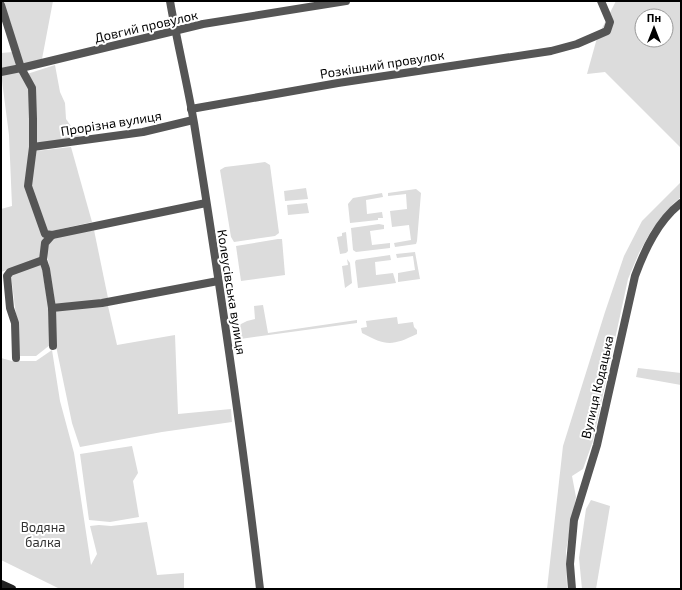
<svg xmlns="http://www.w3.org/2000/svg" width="682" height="590" font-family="'Exo 2',sans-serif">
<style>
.green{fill:#dcdcdc;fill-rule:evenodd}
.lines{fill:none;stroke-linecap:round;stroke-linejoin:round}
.minor{stroke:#555;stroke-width:8}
.tertiary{stroke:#555;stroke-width:8}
.secondary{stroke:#222;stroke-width:8}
.labels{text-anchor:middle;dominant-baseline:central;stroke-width:4;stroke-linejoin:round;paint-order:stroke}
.street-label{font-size:13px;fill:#000;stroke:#fff}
.park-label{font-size:13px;fill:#333;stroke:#fff}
</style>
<rect width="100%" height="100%" fill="#fff"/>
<g class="green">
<path d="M2 1H53L42 59 23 65 10 21Z"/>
<path d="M616 1H681V148L605 72 587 74 597 38ZM642 16H666V40H642Z"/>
<path d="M13 52 16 66 1 68V53Z"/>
<path d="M55 65 60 92 65 103 66 119 77 135 81 136 34 145 27 74Z"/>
<path d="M20 71 30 88V142L25 187 44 237 40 258 1 272V209L12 206 9 135 1 73Z"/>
<path d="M71 147 92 222 47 232 31 184 36 151Z"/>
<path d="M265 162 270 165 279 233 275 236 234 242 231 237 220 170 225 167Z"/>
<path d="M681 182V197L674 203 651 231 639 253 628 279 593 441 583 469 572 476 576 497 566 551 567 589H547L563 446 605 312 624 256 642 221Z"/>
<path d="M306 188 308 199 285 201 284 191Z"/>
<path d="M416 189 421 193 417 241 416 244 395 247 394 243 411 240 409 225 392 227 390 211 407 209 406 194 388 196V193Z"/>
<path d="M382 193 383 197 366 200 367 214 382 212 383 218H378V220L350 223 348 204 353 198Z"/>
<path d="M307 203 309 213 288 215 287 205Z"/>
<path d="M379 224 384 225V229L370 231 372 245 390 243V248L356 252 353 250 351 228Z"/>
<path d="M94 230 108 298 102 300 55 304 47 253 48 245 54 237Z"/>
<path d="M346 232 348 251 346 253 340 254 337 237 342 236V233Z"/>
<path d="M278 239H282L285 275 241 281 236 246Z"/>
<path d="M415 252 420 279 398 282V273L415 270 413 256 397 258 396 254Z"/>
<path d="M390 255 391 260 375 262 376 275 393 273 396 283 358 288 355 262 356 260Z"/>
<path d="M347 259 350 263 352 283 345 288 342 266 348 265Z"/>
<path d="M41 264 48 304 50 345 36 356H18L19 330 15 308 11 275Z"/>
<path d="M263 305 268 333 357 320V323L240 339 237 326 247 321 255 319 254 306Z"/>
<path d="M108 306 117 345 175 335 178 414 231 409 232 422 162 432 80 447 72 423 56 346V310Z"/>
<path d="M397 317 398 324 413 322 414 327 417 330V334C392 346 386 346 362 333L361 328 367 327 366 321Z"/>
<path d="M52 350 60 401 74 453 91 565 97 554 90 526 99 525 111 526 147 522 157 575 184 573V589H60L1 560V358L12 361H36Z"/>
<path d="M638 368 681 373V385L636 377Z"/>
<path d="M132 446 138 473 133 481 139 517 110 522 89 520 80 454Z"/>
<path d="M591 500 610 506 596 589H582L579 558 586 509Z"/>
</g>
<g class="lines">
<g class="minor">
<path d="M1 5 21 68 32 88 33 119V147L28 186 45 234 52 235 45 243 43 260 46 269 52 308 53 346"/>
<path d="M1 72 21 68 203 24 346 1"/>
<path d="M191 109 338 83 551 51 577 44 607 31 610 22 601 1"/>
<path d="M33 147 143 132 193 120"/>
<path d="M52 235 206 203"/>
<path d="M52 308 102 303 218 281"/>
<path d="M16 358 15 323 10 308 7 276 10 272 43 260"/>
<path d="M572 589 570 564 574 520 597 445 635 276C645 249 658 221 681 203"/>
</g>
<path class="tertiary" d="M170 1C177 42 187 82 194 123 219 278 242 433 260 589"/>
<path class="secondary" d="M1 584 12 589"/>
</g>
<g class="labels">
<g class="street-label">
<text transform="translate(146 26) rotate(-13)">Довгий провулок</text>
<text transform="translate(382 64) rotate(-9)">Розкішний провулок</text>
<text transform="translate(111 123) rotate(-9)">Прорізна вулиця</text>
<text transform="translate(232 292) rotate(81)">Колеусівська вулиця</text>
<text transform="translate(597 387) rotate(-77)">Вулиця Кодацька</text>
</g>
<g class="park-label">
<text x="43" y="527">Водяна<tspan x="43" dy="15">балка</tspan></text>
</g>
</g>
<rect width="682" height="590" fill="none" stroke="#000000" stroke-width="4"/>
<g transform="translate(654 28)"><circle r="19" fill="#ffffff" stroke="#999999"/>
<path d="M0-3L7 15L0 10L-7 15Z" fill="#000000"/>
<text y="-6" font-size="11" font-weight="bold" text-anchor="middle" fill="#000000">Пн</text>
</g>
</svg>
